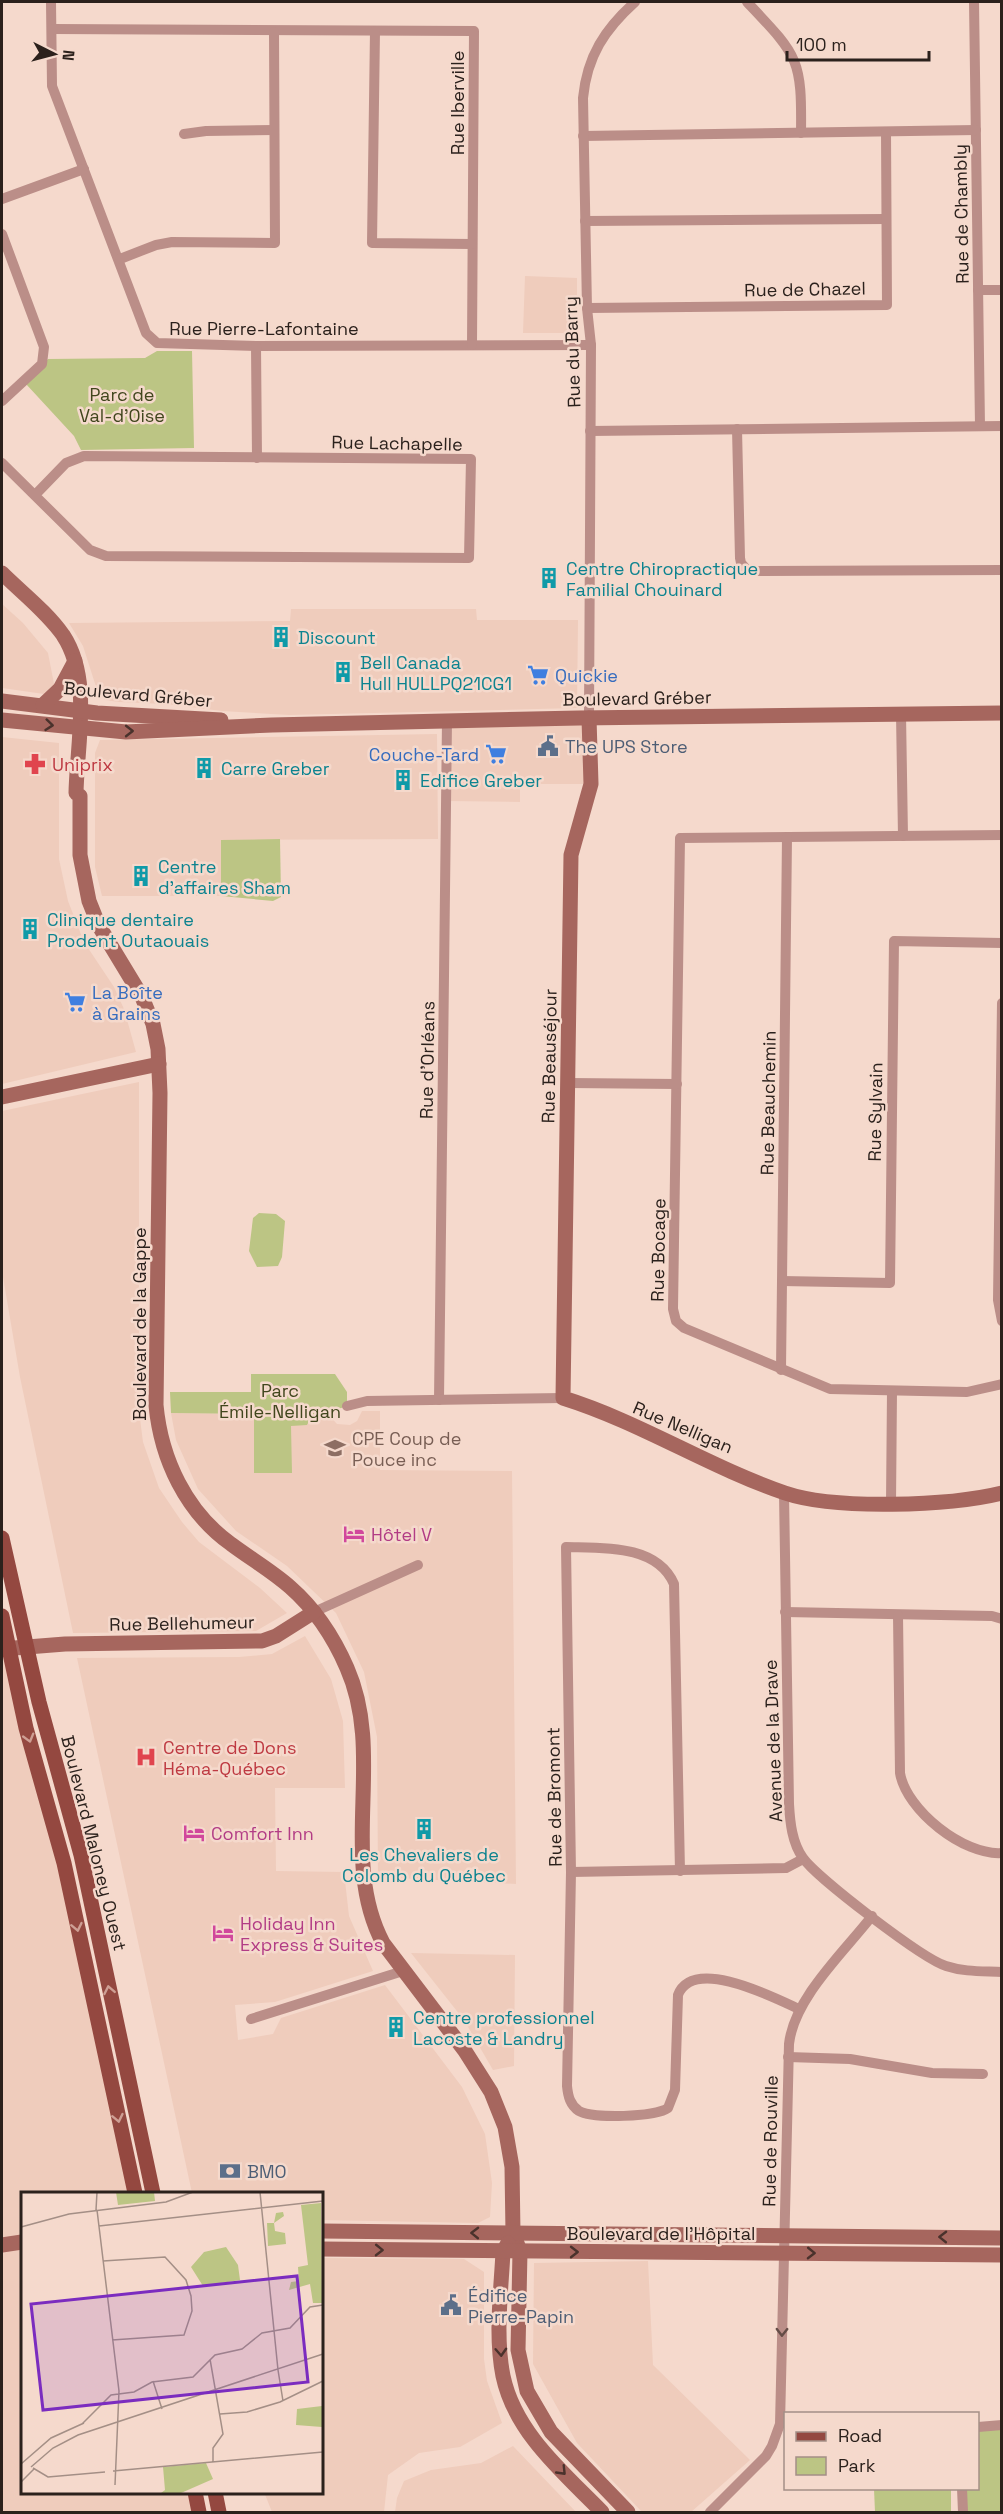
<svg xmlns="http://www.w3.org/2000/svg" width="1003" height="2514" font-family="'Space Grotesk',sans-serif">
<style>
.built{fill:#efccbc}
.green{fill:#bcc584}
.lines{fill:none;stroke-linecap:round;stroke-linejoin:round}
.street{stroke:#bb8e88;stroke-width:10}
.secondary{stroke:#a6665e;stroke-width:15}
.primary{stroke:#944840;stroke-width:15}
.oneway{stroke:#4a322c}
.oneway2{stroke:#ce9f94}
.oneway3{stroke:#654d47}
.labels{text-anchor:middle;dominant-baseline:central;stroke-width:5;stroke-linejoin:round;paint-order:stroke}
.street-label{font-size:18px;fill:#2b211c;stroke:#f5d9cc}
.park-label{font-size:18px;fill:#41461d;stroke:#f5d9cc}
.culture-label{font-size:18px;fill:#0d838f;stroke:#f5d9cc;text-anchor:start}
.shop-label{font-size:18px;fill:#366cbe;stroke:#f5d9cc;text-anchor:start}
.service-label{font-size:18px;fill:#4e5e75;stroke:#f5d9cc;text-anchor:start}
.health-label{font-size:18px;fill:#be3a42;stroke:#f5d9cc;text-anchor:start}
.education-label{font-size:18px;fill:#785e54;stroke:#f5d9cc;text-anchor:start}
.hotel-label{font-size:18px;fill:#b23c85;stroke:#f5d9cc;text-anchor:start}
.inset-road{fill:none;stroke:#a48f86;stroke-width:1.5}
.view{fill:#7b2cbf;fill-opacity:0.15;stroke:#7b2cbf;stroke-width:3}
.inset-edge{fill:none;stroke:#2b211c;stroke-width:3}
</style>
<rect width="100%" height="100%" fill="#f5d9cc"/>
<g class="built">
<path d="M525 276 577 278V333H523Z"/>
<path d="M2 604 23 623 48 653 55 689 44 694 2 688Z"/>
<path d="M291 609H476L477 620H578L577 708 289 715 222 711 166 704 119 702 105 700 98 693 83 646 69 623 290 621Z"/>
<path d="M589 718 591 784H520V802L446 801 447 721Z"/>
<path d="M437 734 438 839 222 840 221 896H102L95 867V753L100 740Z"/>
<path d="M2 737 59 743V859L68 901 84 942 114 987 124 1009 136 1052 2 1084Z"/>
<path d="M139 1082V1411L143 1442 159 1488 182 1522 199 1542 260 1588 287 1613 256 1631 73 1633 20 1377 2 1271V1111Z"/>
<path d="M362 1411H380V1470L512 1471 516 1884 378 1877 377 1737 364 1672 336 1613 287 1566 236 1531 198 1489 176 1440 171 1413 254 1414V1473L291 1426 327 1413 337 1424 350 1425 357 1421Z"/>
<path d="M305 1636 331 1679 343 1721 345 1788H275L276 1871 344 1872 349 1916 373 1971 275 2002 235 2005 238 2040 273 2034 281 2018 385 1985 462 2087 485 2134 492 2183 490 2217 478 2223 321 2220V2193H192L77 1658 239 1657 272 1654Z"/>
<path d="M2 1649H9L135 2193H22V2492H195L199 2512H2Z"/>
<path d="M411 1953 515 1955 514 2066 493 2070 464 2020Z"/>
<path d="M321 2258 464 2259 484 2272V2359L487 2381 502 2423 460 2447 419 2453 388 2475 384 2512H272L264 2492H321Z"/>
<path d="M648 2261 653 2365 750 2460 691 2512H642L577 2443 533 2364 534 2263Z"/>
<path d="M513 2446 576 2512H395L397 2498 404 2481 431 2470 481 2463Z"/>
</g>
<g class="green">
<path d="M157 351H192L194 448 81 450 74 436 26 384 48 359 145 358Z"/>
<path d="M280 839 281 897 273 901 221 896V840Z"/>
<path d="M259 1213 276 1214 285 1221 282 1257 278 1266 257 1267 249 1251 253 1218Z"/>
<path d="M251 1374H335L347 1392V1406L310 1419 307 1425 291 1426 292 1473H254V1414L171 1413 170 1392H251Z"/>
<path d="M1001 2425V2512H963L962 2489 978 2488V2427Z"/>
<path d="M874 2489H951V2512H875Z"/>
</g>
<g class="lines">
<g class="street">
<path d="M51 2 52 86 146 333 157 343 256 346 591 345"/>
<path d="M747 2C798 56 802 58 801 133"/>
<path d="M974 2 980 426"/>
<path d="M52 29 474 31 472 345"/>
<path d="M375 31 372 243 472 244"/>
<path d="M184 134 206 131 274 130"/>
<path d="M583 136 976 130"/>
<path d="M2 199 84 169"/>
<path d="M585 221 886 219"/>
<path d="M2 234 44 347 42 364 2 401"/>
<path d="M120 259 156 245 172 242 275 243 274 32"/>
<path d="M978 290H1002"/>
<path d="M587 308 887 305 886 132"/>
<path d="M256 346 257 458"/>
<path d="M737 429 740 558 741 563 748 571 1002 570"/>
<path d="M590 431 1002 426"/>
<path d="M2 463 90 550 106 556 469 558 471 459 84 456 66 463 35 495"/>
<path d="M901 714 903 836"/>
<path d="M589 718 591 345 587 308 583 98C587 56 605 29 635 2"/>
<path d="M1002 835 680 838 673 1309 676 1321 684 1328 830 1389 967 1392 1002 1384"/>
<path d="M1002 1003 998 1300 1002 1321"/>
<path d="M569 1083 677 1084"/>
<path d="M782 1281 890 1283 894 941 1002 943"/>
<path d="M781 1370 787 837"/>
<path d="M439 1400 447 721"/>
<path d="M347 1406 367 1401 563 1398"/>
<path d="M784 1493 789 1804C790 1822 792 1843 803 1858 817 1878 923 1959 946 1966 964 1972 983 1971 1002 1972"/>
<path d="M891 1503 892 1391"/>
<path d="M314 1612 418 1565"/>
<path d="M785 1612 992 1616 1002 1619"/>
<path d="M898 1615 900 1773C906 1810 964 1856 1002 1853"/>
<path d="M680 1871 674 1584C657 1544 602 1548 566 1547L571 1872 567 2086C568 2096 570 2105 579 2111 592 2119 656 2117 668 2108L675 2090 678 1995C693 1956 773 1997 799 2009"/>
<path d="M571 1872 786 1868 803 1859"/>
<path d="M251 2019 403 1971"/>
<path d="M788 2057 850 2059 932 2073 983 2074"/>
<path d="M978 2427 1002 2425"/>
<path d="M962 2488 963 2512"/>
<path d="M710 2512 766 2456 772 2446 780 2424 789 2044C794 1998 844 1952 872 1916"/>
</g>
<g class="secondary">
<path d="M2 573C22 593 46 611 63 635 92 679 77 742 76 793L80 796V855L89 901 99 926 142 997 153 1024 158 1049 160 1093 156 1405C161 1459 186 1512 231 1544 251 1559 272 1571 290 1587 314 1608 334 1638 347 1668 386 1756 338 1858 383 1943L465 2051 491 2092 505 2127 512 2167 513 2233 520 2251 518 2350 527 2391 551 2432 628 2512"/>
<path d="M2 701 97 713 221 720"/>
<path d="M43 705 60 689 75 661"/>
<path d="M589 718 591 784 571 855 563 1398C640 1422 709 1467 785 1493 835 1510 949 1506 1002 1493"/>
<path d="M2 720 126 732 272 725 579 718 1002 713"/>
<path d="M2 1097 159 1064"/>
<path d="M2 1649 65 1644 262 1641 276 1636 314 1612"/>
<path d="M321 2231 1002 2238"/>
<path d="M508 2243 503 2252C501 2292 495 2336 503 2376 515 2433 564 2473 602 2512"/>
<path d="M2 2245 22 2242"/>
<path d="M321 2249 1002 2255"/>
</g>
<g class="primary">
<path d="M2 1538 39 1702 81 1855 153 2193"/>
<path d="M2 1616 26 1728 64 1863 135 2193"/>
<path d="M195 2492 199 2512"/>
<path d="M215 2492 219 2512"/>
</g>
</g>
<defs><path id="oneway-chevron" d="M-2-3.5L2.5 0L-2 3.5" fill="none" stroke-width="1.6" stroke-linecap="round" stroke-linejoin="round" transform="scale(1.5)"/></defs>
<g class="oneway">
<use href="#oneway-chevron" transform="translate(49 725) rotate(6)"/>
<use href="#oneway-chevron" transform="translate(129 731)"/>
<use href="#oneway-chevron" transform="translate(475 2233) rotate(-179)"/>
<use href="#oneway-chevron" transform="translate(943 2237) rotate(-179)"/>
<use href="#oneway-chevron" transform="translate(379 2250) rotate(1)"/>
<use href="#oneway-chevron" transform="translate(574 2252)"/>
<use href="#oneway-chevron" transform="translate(811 2253) rotate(1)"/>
<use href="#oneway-chevron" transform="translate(501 2352) rotate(87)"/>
<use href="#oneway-chevron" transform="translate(562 2471) rotate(46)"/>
</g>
<g class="oneway2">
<use href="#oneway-chevron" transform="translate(29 1738) rotate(74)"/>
<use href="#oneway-chevron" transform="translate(77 1927) rotate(78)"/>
<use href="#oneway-chevron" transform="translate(109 1990) rotate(-101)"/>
<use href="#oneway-chevron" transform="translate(118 2118) rotate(78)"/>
</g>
<use class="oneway3" href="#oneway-chevron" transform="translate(782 2332) rotate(91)"/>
<defs>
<symbol id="building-bare" viewBox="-9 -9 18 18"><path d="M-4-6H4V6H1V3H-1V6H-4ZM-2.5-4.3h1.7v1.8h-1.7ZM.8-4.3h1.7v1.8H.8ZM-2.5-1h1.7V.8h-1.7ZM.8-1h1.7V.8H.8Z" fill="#0f9aa8" stroke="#f5d9cc" stroke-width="2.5" paint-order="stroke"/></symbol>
<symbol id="supermarket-bare" viewBox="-9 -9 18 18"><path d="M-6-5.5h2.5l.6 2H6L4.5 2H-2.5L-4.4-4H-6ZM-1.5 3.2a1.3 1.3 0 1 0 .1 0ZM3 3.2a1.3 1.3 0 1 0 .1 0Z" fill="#3f7fe0" stroke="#f5d9cc" stroke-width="2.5" paint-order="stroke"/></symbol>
<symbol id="civic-bare" viewBox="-9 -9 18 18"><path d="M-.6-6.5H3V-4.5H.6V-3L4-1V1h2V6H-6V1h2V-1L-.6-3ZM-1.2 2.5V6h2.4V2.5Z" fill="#5c6f8a" stroke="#f5d9cc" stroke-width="2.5" paint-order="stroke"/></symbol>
<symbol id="pharmacy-bare" viewBox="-9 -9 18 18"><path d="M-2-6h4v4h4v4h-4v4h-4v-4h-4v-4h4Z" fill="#e0444e" stroke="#f5d9cc" stroke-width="2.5" paint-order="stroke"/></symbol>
<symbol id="school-bare" viewBox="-9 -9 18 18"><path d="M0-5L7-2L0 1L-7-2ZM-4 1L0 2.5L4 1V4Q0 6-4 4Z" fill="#8d6e63" stroke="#f5d9cc" stroke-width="2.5" paint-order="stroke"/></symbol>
<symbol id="hotel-bare" viewBox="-9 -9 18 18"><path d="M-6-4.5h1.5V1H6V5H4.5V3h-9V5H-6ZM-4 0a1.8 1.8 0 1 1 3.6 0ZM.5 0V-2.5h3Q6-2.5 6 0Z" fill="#d1479c" stroke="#f5d9cc" stroke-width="2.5" paint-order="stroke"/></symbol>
<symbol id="hospital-bare" viewBox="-9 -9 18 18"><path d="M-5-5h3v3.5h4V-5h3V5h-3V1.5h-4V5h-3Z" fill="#e0444e" stroke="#f5d9cc" stroke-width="2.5" paint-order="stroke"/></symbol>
<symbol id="bank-bare" viewBox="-9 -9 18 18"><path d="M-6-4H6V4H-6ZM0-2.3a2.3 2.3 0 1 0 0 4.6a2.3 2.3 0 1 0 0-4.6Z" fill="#5c6f8a" stroke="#f5d9cc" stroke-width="2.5" paint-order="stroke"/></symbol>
</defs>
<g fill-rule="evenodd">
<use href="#building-bare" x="534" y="563" width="30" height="30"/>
<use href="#building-bare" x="266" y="622" width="30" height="30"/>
<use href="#building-bare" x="328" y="657" width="30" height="30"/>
<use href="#supermarket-bare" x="523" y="660" width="30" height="30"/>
<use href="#civic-bare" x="533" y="731" width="30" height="30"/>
<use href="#supermarket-bare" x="481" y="739" width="30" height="30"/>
<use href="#pharmacy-bare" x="20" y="749" width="30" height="30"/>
<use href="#building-bare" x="189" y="753" width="30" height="30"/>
<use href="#building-bare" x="388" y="765" width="30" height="30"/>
<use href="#building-bare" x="126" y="861" width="30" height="30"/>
<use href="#building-bare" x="15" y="914" width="30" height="30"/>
<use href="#supermarket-bare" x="60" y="987" width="30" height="30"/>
<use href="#school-bare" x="320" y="1433" width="30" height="30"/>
<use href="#hotel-bare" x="339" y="1519" width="30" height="30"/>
<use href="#hospital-bare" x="131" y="1742" width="30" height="30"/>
<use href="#building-bare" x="409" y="1814" width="30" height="30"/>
<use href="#hotel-bare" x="179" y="1818" width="30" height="30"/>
<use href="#hotel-bare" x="208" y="1918" width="30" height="30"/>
<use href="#building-bare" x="381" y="2012" width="30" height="30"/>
<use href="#bank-bare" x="215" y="2156" width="30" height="30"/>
<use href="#civic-bare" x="436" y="2290" width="30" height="30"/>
</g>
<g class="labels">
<g class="street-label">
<text transform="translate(457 103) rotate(-90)">Rue Iberville</text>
<text transform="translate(961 214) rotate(-91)">Rue de Chambly</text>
<text transform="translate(805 289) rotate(-1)">Rue de Chazel</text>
<text x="264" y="328">Rue Pierre-Lafontaine</text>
<text transform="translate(572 352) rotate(-92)">Rue du Barry</text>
<text transform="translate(397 443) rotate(1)">Rue Lachapelle</text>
<text transform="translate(138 694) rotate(5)">Boulevard Gréber</text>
<text transform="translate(637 698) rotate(-1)">Boulevard Gréber</text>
<text transform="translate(549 1056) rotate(-89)">Rue Beauséjour</text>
<text transform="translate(427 1060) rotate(-89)">Rue d'Orléans</text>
<text transform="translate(768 1103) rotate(-89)">Rue Beauchemin</text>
<text transform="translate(875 1112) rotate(-89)">Rue Sylvain</text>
<text transform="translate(658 1250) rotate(-89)">Rue Bocage</text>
<text transform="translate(139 1324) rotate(-90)">Boulevard de la Gappe</text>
<text transform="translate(683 1427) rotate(23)">Rue Nelligan</text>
<text transform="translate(182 1623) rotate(-1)">Rue Bellehumeur</text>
<text transform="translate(773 1741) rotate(-92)">Avenue de la Drave</text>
<text transform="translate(554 1797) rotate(-91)">Rue de Bromont</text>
<text transform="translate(94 1843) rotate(76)">Boulevard Maloney Ouest</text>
<text transform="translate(770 2141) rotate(-89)">Rue de Rouville</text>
<text x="661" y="2233">Boulevard de l'Hôpital</text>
</g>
<g class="park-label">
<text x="122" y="394">Parc de<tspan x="122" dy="21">Val-d'Oise</tspan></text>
<text x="280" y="1390">Parc<tspan x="280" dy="21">Émile-Nelligan</tspan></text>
</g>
<g class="culture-label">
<text x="566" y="568">Centre Chiropractique<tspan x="566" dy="21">Familial Chouinard</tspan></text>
<text x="298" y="637">Discount</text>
<text x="360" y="662">Bell Canada<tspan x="360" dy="21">Hull HULLPQ21CG1</tspan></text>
<text x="221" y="768">Carre Greber</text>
<text x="420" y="780">Edifice Greber</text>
<text x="158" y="866">Centre<tspan x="158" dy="21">d'affaires Sham</tspan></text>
<text x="47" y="919">Clinique dentaire<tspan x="47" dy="21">Prodent Outaouais</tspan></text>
<text x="424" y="1854" text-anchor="middle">Les Chevaliers de<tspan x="424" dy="21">Colomb du Québec</tspan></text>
<text x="413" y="2017">Centre professionnel<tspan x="413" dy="21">Lacoste &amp; Landry</tspan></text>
</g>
<g class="shop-label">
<text x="555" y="675">Quickie</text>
<text x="479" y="754" text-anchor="end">Couche-Tard</text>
<text x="92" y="992">La Boîte<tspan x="92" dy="21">à Grains</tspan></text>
</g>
<g class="service-label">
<text x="565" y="746">The UPS Store</text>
<text x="247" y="2171">BMO</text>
<text x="468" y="2295">Édifice<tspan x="468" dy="21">Pierre-Papin</tspan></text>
</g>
<g class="health-label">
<text x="52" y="764">Uniprix</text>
<text x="163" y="1747">Centre de Dons<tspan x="163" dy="21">Héma-Québec</tspan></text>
</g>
<g class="education-label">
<text x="352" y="1438">CPE Coup de<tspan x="352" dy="21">Pouce inc</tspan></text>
</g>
<g class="hotel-label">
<text x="371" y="1534">Hôtel V</text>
<text x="211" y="1833">Comfort Inn</text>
<text x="240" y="1923">Holiday Inn<tspan x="240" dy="21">Express &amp; Suites</tspan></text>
</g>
</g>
<g transform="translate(21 2192)">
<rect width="302" height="302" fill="#f5d9cc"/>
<path d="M95 0H133L134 9 97 13ZM300 11 301 111H292L289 92 268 98 270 90 278 89 277 75 287 73 280 13ZM262 20 263 24 253 31 254 39 264 41 265 52 247 54 246 31H253L255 21ZM205 55 217 73 219 88 182 94 170 75 183 60ZM301 214V235L275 233 276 217ZM185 271 192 287 160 301H140L144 298 142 275Z" fill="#bcc584"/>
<path class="inset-road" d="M239 0 257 178M75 18 76 0M76 18 98 199 94 293M78 34 302 9M0 35 48 22 145 10 172 0M82 69 144 65 165 88 170 104 171 119 163 143 91 148M189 167 202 242 192 256V270M257 178 262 209M132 189 141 217M199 222 226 220 259 210 302 189M61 232 90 203 113 200 131 190 172 185 194 163 221 157 241 141 269 136 289 115 302 113M0 272 30 246 63 231M10 275 32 256 57 243 302 162M12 276 27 285 84 280M92 279 302 260M0 290 13 277"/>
<path class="view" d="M276 84 287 190 22 218 10 112Z"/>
<rect width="302" height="302" class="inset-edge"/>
</g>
<rect width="1003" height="2514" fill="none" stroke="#2b211c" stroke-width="6"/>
<rect x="784" y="2412" width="195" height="78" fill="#f5d9cc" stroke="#a48f86" stroke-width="1.5"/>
<rect x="796" y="2432" width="30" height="9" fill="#944840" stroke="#a48f86" stroke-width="1.5"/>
<text x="838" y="2442" font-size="18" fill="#2b211c">Road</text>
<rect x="796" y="2457" width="30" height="18" fill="#bcc584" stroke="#a48f86" stroke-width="1.5"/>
<text x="838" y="2472" font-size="18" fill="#2b211c">Park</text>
<g transform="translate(54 54) rotate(96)" stroke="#f5d9cc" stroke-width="4.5" paint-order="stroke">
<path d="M0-4.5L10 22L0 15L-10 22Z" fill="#2b211c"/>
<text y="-9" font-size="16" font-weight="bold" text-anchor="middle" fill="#2b211c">N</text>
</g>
<path d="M787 51v9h142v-9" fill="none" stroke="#2b211c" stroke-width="3"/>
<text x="796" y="51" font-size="18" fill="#2b211c" stroke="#f5d9cc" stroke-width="4.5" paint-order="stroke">100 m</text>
</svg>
